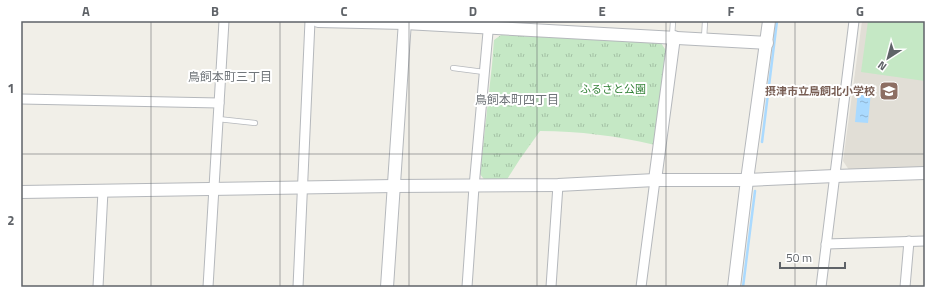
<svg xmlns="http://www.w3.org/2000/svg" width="946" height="308" font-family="'Titillium Web','Noto Sans JP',sans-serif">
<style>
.education{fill:#e1ded6}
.grass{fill:#c5e8c5}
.park{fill:url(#park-tufts)}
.water{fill:url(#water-ripples)}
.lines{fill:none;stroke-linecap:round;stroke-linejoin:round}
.stream{stroke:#aadaff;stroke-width:2.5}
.service-casing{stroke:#b5b8bc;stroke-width:6}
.minor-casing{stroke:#b5b8bc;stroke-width:11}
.tertiary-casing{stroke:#b5b8bc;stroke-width:14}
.service{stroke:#fff;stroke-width:4.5}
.minor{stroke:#fff;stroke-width:9}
.tertiary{stroke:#fff;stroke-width:12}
.grid{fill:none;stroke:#5f6368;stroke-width:1;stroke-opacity:0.55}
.labels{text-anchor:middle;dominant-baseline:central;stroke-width:4;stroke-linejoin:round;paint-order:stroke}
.park-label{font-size:11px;fill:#348238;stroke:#fff}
.education-label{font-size:11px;font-weight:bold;fill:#785e54;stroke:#fff;text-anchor:end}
.neighbourhood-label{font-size:12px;fill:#70757a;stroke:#fff}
.neatline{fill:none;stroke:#5f6368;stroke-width:1.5}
.grid-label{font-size:13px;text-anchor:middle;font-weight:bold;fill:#5f6368}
</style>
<defs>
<pattern id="park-tufts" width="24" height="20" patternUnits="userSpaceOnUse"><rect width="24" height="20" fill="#c5e8c5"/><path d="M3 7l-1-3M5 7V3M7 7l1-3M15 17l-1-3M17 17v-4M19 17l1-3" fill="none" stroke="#a3c0a4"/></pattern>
<pattern id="water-ripples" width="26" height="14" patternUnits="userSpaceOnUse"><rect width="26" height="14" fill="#aadaff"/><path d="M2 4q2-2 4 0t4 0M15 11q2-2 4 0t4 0" fill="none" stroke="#8eb4d2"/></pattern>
</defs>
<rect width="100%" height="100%" fill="#f1efe8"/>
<path class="education" d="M862 21H925V167L849 170 843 161Z"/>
<path class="grass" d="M868 21H925V81L861 72Z"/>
<path class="park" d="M501 35 661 43 665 49 666 60 661 87 655 145C617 136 579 131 540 131L520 159 506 181 486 182 480 174 492 65 494 40Z"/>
<path class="water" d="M858 90 871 91 868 123 855 122Z"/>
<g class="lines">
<g class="stream">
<path d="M762 142 777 21"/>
<path d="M743 287 755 191"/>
</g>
<defs>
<g id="service">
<path d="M672 37 673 21"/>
<path d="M704 39 705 21"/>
<path d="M453 68 484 72"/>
<path d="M218 119 255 123"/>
</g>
<g id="minor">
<path d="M21 99 219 103"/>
<path d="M826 244 925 241"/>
<path d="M98 287 103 191"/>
<path d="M208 287 224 21"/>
<path d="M298 287 310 21"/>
<path d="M467 287 474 187 489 21"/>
<path d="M551 287 558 185"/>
<path d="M641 287 655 180"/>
<path d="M821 287 854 21"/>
<path d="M905 287 909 241"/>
</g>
<g id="tertiary">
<path d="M318 21 405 23 767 43"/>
<path d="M655 180 674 37"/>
<path d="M21 192 394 186 558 185 655 180H747L835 176 925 173"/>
<path d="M387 287 405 21"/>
<path d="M734 287 747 180 769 21"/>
</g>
</defs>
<use href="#service" class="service-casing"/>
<use href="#minor" class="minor-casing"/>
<use href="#tertiary" class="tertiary-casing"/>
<use href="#service" class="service"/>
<use href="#minor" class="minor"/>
<use href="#tertiary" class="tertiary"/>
</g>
<path class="grid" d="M151 21V287M280 21V287M409 21V287M537 21V287M666 21V287M795 21V287M21 154H925"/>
<defs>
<symbol id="school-square" viewBox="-11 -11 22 22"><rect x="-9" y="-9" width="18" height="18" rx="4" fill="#8d6e63" stroke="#fff"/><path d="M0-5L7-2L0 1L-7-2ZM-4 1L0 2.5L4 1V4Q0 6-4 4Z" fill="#fff"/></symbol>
</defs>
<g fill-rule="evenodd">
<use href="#school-square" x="878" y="80" width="22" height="22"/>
</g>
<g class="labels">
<g class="park-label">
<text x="613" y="89">ふるさと公園</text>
</g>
<g class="education-label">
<text x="875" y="91">摂津市立鳥飼北小学校</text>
</g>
<g class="neighbourhood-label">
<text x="230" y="76">鳥飼本町三丁目</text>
<text x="517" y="99">鳥飼本町四丁目</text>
</g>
</g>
<rect width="946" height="308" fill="none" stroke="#ffffff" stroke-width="44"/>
<g transform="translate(888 58) rotate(216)" stroke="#ffffff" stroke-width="3" paint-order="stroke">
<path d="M0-3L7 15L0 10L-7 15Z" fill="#5f6368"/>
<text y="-6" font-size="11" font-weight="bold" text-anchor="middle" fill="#5f6368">N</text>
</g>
<path d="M780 262v6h65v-6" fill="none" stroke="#5f6368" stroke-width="2"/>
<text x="786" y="262" font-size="12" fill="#5f6368" stroke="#ffffff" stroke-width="3" paint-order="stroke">50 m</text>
<rect x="22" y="22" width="902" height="264" class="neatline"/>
<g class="grid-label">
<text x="86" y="16">A</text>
<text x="215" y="16">B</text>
<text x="344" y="16">C</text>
<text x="473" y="16">D</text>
<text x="602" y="16">E</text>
<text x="731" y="16">F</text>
<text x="860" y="16">G</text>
<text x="11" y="93">1</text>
<text x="11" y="225">2</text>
</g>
</svg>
